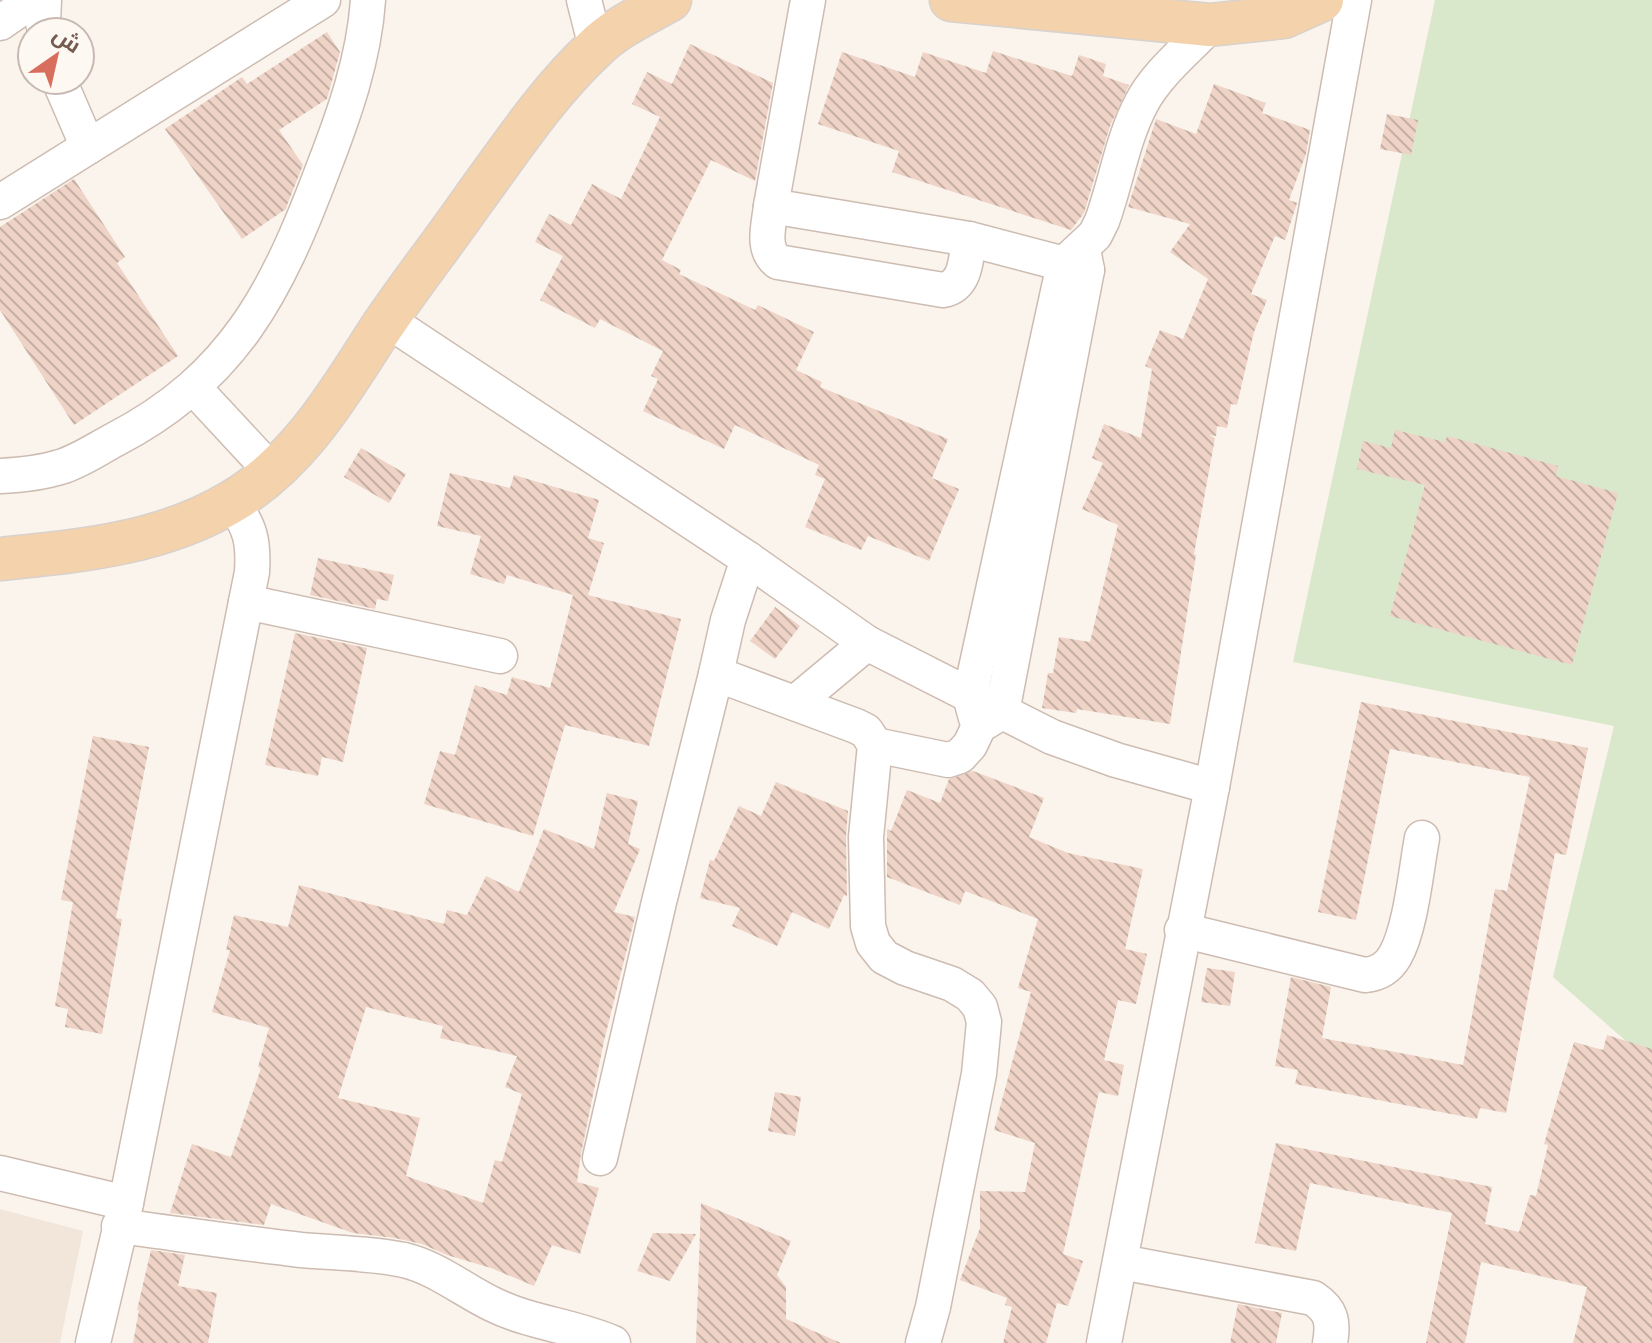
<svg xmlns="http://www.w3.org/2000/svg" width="1652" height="1343" font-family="'Archivo Narrow',Cairo,sans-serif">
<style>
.residential{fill:#f2e6db}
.green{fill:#d9e8cb}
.building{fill:url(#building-back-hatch);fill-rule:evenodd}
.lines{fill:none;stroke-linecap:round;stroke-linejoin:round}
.minor-casing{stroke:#cdbcb2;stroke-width:37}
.major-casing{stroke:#d8d1ce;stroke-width:45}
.minor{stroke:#fff;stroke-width:34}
.major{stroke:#f3d2ac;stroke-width:42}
</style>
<defs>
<pattern id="building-back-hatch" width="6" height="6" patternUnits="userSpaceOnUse" patternTransform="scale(2)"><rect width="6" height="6" fill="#eed3c6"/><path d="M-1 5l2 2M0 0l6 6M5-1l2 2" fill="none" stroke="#c5aea3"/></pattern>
</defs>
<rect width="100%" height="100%" fill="#fbf4ec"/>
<path class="residential" d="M0 1209 83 1231 60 1343H0Z"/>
<path class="green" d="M1435 0H1652V1064L1553 977 1614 726 1293 662Z"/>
<g class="building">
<path d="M327 32 340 52 327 99 279 130 303 165 287 205 286 209 242 239 165 129 242 77 247 84Z"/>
<path d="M690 44 773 83 755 181 711 160 662 260 681 270 679 274 755 310 758 305 814 332 796 370 822 382 820 387 948 439 932 478 959 489 929 561 868 536 861 550 805 527 825 479 815 475 819 465 735 425 724 449 643 411 658 379 651 376 663 351 600 319 595 328 540 300 563 256 535 242 549 214 571 225 592 184 621 199 660 117 632 104 647 72 672 84Z"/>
<path d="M993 51 1072 76 1079 55 1106 64 1103 76 1129 85 1110 126 1084 213 1071 230 892 172 899 151 818 124 842 52 915 77 923 52 986 73Z"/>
<path d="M1214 84 1266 103 1262 113 1310 130 1306 154 1289 200 1297 203 1285 240 1275 236 1251 294 1267 300 1254 332 1237 405 1231 404 1227 428 1217 426 1216 436 1209 435 1215 438 1194 554 1196 555 1170 724 1077 709 1076 713 1042 708 1048 673H1053L1059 637 1090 642 1118 525 1082 509 1103 463 1092 458 1104 424 1141 438 1152 369 1145 366 1160 330 1183 339 1208 279 1170 252 1190 224 1128 207 1156 119 1196 134Z"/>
<path d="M1387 114 1418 120 1411 155 1380 149Z"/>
<path d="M74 179 125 257 117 263 178 356 74 425 0 310V227Z"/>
<path d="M1395 430 1445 442 1447 436 1558 466 1556 476 1618 493 1572 665 1390 616 1425 485 1357 469 1363 441 1391 448Z"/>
<path d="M361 448 406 474 389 503 344 477Z"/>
<path d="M450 473 510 488 514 475 599 500 588 538 604 543 588 595 681 619 649 746 565 725 533 836 424 804 440 751 455 755 475 685 507 695 512 677 550 688 573 595 507 575 504 584 470 574 481 536 437 526Z"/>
<path d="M318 558 394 575 388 601 377 599 375 609 310 595Z"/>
<path d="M775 607 800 626 775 659 750 641Z"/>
<path d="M295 633 367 648 343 762 322 757 318 776 265 765Z"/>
<path d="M1361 702 1588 748 1566 855 1555 853 1506 1113 1480 1108 1477 1119 1295 1084 1298 1070 1275 1066 1291 977 1331 987 1322 1038 1463 1065 1495 889 1507 891 1530 777 1390 749 1356 920 1318 912Z"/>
<path d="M93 736 149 747 116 918 122 919 102 1034 65 1027 68 1009 55 1006 73 902 61 900Z"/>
<path d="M973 771 1044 798 1029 837 1068 853 1143 869 1125 949 1147 954 1136 1004 1118 1000 1104 1060 1124 1065 1118 1096 1099 1092 1063 1254 1083 1261 1068 1306 1057 1303 1046 1343H1003L1012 1307 1005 1305 1007 1298 960 1280 980 1228V1191L1025 1192 1035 1143 994 1130 1031 992 1018 988 1038 919 965 891 960 905 887 877V829L891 831 907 790 940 803 949 779Z"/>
<path d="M776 782 848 811 846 837 847 896 844 895 829 929 792 912 777 946 732 926 740 908 700 898 710 860 714 861 739 806 761 816Z"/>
<path d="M607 793 638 801 628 844 640 849 614 912 635 917 604 1041 581 1154 577 1182 599 1188 580 1254 552 1245 534 1286 491 1268 447 1255 422 1244 395 1238 353 1233 271 1204 264 1225 170 1213 192 1144 231 1157 261 1068 258 1067 269 1028 212 1012 230 950H226L234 915 288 927 299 885 444 924 447 910 467 915 486 876 519 892 544 829 594 849ZM366 1007 443 1026 440 1038 517 1056 505 1087 522 1094 502 1162 495 1160 483 1203 406 1176 420 1118 338 1098Z"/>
<path d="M1207 968 1235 972 1230 1006 1201 1002Z"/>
<path d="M1607 1035 1652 1049V1343H1573L1587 1287 1481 1262 1465 1343H1426L1452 1213 1310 1183 1296 1251 1255 1243 1276 1143 1492 1187 1485 1224 1519 1232 1530 1195 1536 1196 1548 1145 1544 1144 1574 1042 1603 1050Z"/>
<path d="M775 1092 801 1097 795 1136 768 1131Z"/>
<path d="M701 1203 791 1241 777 1275 786 1287V1319L841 1343H696Z"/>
<path d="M653 1233 696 1234 670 1281 637 1271Z"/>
<path d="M151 1250 185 1255 178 1286 217 1293 208 1343H133L139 1310H137Z"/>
<path d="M1238 1304 1282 1313 1276 1343H1230Z"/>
</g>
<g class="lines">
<defs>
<g id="minor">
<path d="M44 0 43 23 46 32"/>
<path d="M584 0 596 47"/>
<path d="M808 0 771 206 969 239 1087 270"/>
<path d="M0 23 33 0"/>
<path d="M59 80 88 147"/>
<path d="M0 202 323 0"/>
<path d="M771 206C769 225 761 249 778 262L943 290C966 286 966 259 969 239"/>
<path d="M387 320 748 559 867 643 1052 737 1116 760 1212 787"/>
<path d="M194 388 273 473"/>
<path d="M0 476C20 475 41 473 60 467 78 462 97 449 114 440 234 378 277 291 323 169 344 115 364 59 368 0"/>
<path d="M748 559 728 620 716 674 856 726 866 731 875 745 866 837 868 926 873 943 884 957 905 968 952 984 970 995 980 1007 984 1022 979 1074 933 1307 923 1343"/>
<path d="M246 602 500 656"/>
<path d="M795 703 867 643"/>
<path d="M976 718 970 696 1064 264 1095 235 1102 221C1116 183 1122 140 1141 104 1156 74 1188 49 1210 25"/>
<path d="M875 745 948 760 960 756 970 745 979 726 1002 712 1087 270 1083 249"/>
<path d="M1182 930 1365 975C1378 974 1388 968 1395 956 1411 928 1416 870 1422 838"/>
<path d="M600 1158 659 902 716 674"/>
<path d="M0 1173 126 1203"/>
<path d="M119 1226C180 1234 240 1243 301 1250 336 1253 370 1253 404 1260 437 1268 463 1290 492 1304 530 1323 574 1326 613 1343"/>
<path d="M1121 1262 1313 1298C1331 1310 1334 1321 1330 1343"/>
<path d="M93 1343 126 1203 252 572C254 540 250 527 232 502"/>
<path d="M1104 1343 1212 787 1354 0"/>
</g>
<g id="major">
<path d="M951 0 1210 25 1284 17 1322 0"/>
<path d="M0 559C80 551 162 544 233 501 301 460 339 393 381 328 410 285 443 243 473 200 511 148 547 93 594 49 615 28 645 14 670 0"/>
</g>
</defs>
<use href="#minor" class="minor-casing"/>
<use href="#major" class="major-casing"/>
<use href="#minor" class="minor"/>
<use href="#major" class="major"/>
</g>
<g transform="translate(56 56) rotate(34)"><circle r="38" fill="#fef8f2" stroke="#c7b9b2" stroke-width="2"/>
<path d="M0-6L14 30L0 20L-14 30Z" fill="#d86f5e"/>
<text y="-12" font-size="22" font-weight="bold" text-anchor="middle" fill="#755b51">ش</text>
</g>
</svg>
